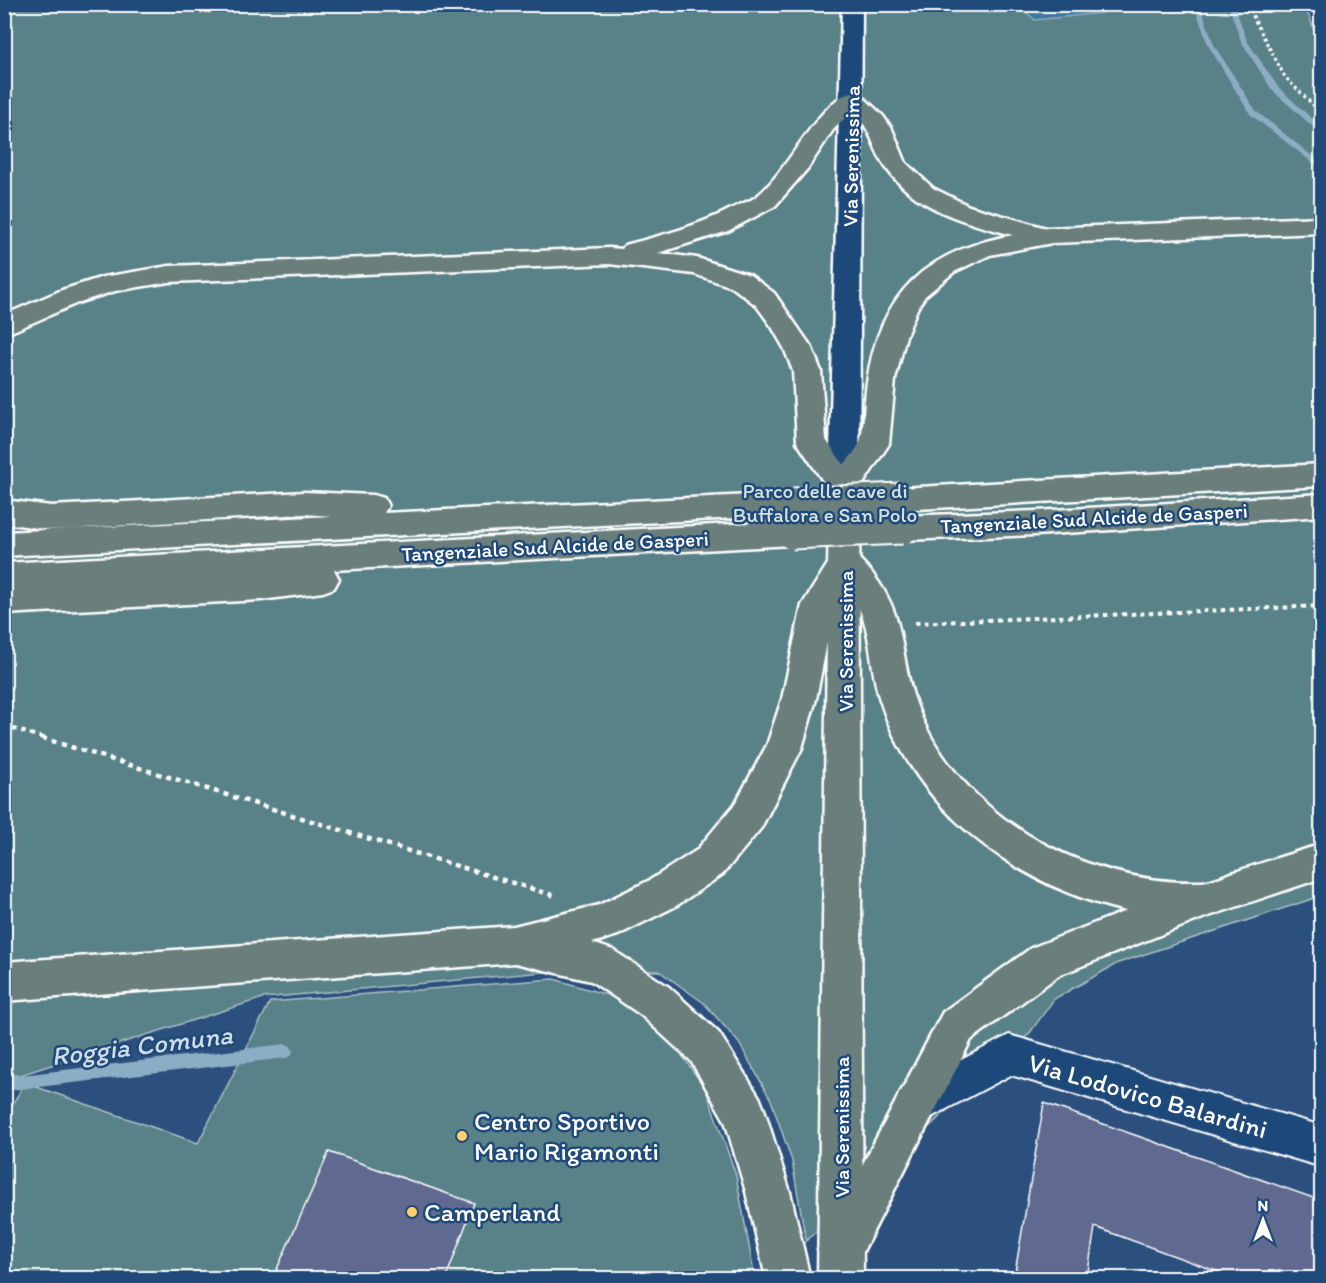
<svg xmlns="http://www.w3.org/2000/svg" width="1326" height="1283" font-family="Itim,sans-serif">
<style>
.green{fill:#588188;stroke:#acc0c4;stroke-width:1.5}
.water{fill:#40789c;stroke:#8caec4;stroke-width:1.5}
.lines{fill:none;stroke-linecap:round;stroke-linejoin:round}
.stream{fill:#8caec4;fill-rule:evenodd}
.building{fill:#606a90;stroke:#fff;stroke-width:1.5}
.street-casing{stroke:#fff;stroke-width:4}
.secondary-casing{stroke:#fff;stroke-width:5}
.primary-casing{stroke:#fff;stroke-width:5}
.highway-casing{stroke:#fff;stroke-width:5}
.path-far2{stroke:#fff;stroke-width:3;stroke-dasharray:3 3;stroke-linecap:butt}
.path-far1{stroke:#fff;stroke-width:4;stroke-dasharray:4.5 4.5;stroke-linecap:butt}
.path{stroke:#fff;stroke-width:4.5;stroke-dasharray:5 5;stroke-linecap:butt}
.street{fill:#1f4a7a;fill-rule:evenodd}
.secondary{fill:#1f4a7a;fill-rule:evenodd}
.primary{fill:#6b7f7c;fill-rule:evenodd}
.highway{fill:#6b7f7c;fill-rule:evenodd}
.highway-bridge-casing{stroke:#fff;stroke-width:35;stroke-linecap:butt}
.highway-bridge{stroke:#6b7f7c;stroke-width:31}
.poi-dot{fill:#ffd166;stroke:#1f4a7a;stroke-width:2}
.labels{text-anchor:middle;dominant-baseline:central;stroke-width:5;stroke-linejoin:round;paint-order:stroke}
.street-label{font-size:21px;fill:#fff;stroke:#1f4a7a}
.park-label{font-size:21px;fill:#d5e0e1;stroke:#1f4a7a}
.near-street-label{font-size:26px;fill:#fff;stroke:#1f4a7a}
.near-poi-label{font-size:26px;fill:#fff;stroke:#1f4a7a;text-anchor:start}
.near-water-label{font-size:27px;font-style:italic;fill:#cfdde6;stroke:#1f4a7a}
</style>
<rect width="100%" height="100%" fill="#2c507e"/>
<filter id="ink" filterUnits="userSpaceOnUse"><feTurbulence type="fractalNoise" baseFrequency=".0167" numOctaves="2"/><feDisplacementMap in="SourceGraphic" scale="12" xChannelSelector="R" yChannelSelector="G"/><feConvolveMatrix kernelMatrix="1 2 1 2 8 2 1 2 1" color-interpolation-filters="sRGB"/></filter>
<g filter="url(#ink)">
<g class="green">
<path d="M5 5H1305L1322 52 1321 896 1118 963 1054 999 1029 1034 806 1241 792 1161 771 1100 739 1043 704 1003 659 971H554L263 998 20 1075 5 1076Z"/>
<path d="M554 979 630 1002 675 1045 706 1090 736 1175 754 1273 753 1278H5V1117L25 1083 198 1143 270 1002Z"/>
</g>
<path class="water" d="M1018 5H1123L1102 13 1035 20Z"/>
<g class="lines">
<g class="stream">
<path d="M1194 4H1200L1214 45 1256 111 1322 164V170L1250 114 1208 45Z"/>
<path d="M1228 4H1234L1247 41 1278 87 1322 128V135L1272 90 1241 41Z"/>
<path d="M286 1044 291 1046 293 1051 291 1056 286 1058 4 1091V1077Z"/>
</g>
</g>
<g class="building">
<path d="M1044 1103 1322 1201 1320 1278H1235L1095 1227 1087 1278H1014Z"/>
<path d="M329 1152 474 1203 446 1278H273Z"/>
</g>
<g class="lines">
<defs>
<path id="street" d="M1009 1035 1322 1126V1167L1011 1075 914 1126 900 1120 894 1106 900 1092Z"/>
<path id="secondary" d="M842 4H862L859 488 855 496 844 499 833 496 829 488Z"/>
<path id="primary" d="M844 489 855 492 859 500 863 1278H818L829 500 833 492Z"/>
<g id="highway">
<path d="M852 92 860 94 883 116 892 129 906 163 933 188 969 206 1046 228 1322 217V233L1052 243 990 255 954 272 925 296 917 309 906 336 895 380 889 444 855 496 844 499 833 496 797 442 793 371 784 348 772 327 756 305 732 287 694 274 609 264 169 282 115 291 80 302 4 335V315L62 290 103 277 169 266 609 248 622 249 625 245C664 235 701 225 737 206 744 203 752 200 757 196 788 172 818 101 852 92ZM852 111C873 130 871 145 885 166 913 209 966 223 1013 235 925 251 880 293 867 382 864 400 865 426 860 442 857 450 849 458 844 465L826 440 821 371 812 348 774 293 750 275 697 258 658 253 728 231 775 206 808 168 833 130Z"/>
<path d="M1322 464V486L900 510 889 507 885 499 889 491 900 488Z"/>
<path d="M304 492 373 495 384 498 388 506 384 513 793 493 804 496 808 504 804 512 793 515 4 556V532L332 516 304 514 51 530 4 523V500L51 506Z"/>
<path d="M1322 494V516L1036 535 902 540 891 536 887 528 891 520 902 516 1036 511Z"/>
<path d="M792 521 803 525 807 533 803 541 792 545 334 570 339 579 334 588 323 592 261 600 4 614V563Z"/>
<path d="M845 551C858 555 863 563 872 573 908 619 898 652 915 701 955 815 1084 885 1200 882 1211 882 1224 875 1235 872 1264 862 1293 853 1322 844V878L1203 918 1059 975 971 1040 856 1265 840 1271 824 1265 818 1249 943 1012 1031 948 1126 911C1016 885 915 811 880 700 867 659 875 624 846 587L834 607 816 699 802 748 761 828 723 874 676 906 618 935 592 943 613 950 669 987 719 1033 759 1097 765 1112 790 1192 810 1278H766L746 1192 725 1121 691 1061 641 1015 591 981 515 963 4 1001V962L514 926 599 905 650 880 697 850 735 804 767 745 782 699 802 605 834 554Z"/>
</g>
</defs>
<use href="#street" class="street-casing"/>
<use href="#secondary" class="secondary-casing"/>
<use href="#primary" class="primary-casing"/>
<use href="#highway" class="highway-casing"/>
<path class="path-far2" d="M1249 4 1254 19 1285 77 1322 114"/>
<g class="path-far1">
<path d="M915 623 1322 606"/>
<path d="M4 726 47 739"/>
</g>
<path class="path" d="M42 738 555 896"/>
<use href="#street" class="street"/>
<use href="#secondary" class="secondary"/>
<use href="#primary" class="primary"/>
<use href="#highway" class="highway"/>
<defs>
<g id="highway-bridge">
<path d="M793 504 900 499"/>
<path d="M792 533 902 528"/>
</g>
</defs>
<use href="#highway-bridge" class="highway-bridge-casing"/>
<use href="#highway-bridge" class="highway-bridge"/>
</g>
</g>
<g class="poi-dot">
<circle cx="462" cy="1136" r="6"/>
<circle cx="412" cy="1212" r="6"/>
</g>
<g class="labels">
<g class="street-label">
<text transform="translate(851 156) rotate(-89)">Via Serenissima</text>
<text transform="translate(1094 518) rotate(-3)">Tangenziale Sud Alcide de Gasperi</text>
<text transform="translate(555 546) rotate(-3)">Tangenziale Sud Alcide de Gasperi</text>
<text transform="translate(845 641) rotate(-90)">Via Serenissima</text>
<text transform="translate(841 1127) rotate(-90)">Via Serenissima</text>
</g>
<g class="park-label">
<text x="825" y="490">Parco delle cave di<tspan x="825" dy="24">Buffalora e San Polo</tspan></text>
</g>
<g class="near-street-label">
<text transform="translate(1148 1096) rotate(16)">Via Lodovico Balardini</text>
</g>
<g class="near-poi-label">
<text x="474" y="1121">Centro Sportivo<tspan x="474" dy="30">Mario Rigamonti</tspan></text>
<text x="424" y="1212">Camperland</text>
</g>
<g class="near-water-label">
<text transform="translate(142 1045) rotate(-7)">Roggia Comuna</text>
</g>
</g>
<rect width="1326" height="1283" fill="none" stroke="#1f4a7a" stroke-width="24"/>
<rect x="12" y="12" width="1302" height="1259" fill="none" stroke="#fff" stroke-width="2" filter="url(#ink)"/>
<g transform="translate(1263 1220)" stroke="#1f4a7a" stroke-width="4.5" paint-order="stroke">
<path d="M0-4.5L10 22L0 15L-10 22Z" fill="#ffffff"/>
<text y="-9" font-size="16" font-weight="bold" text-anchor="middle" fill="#ffffff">N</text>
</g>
</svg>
